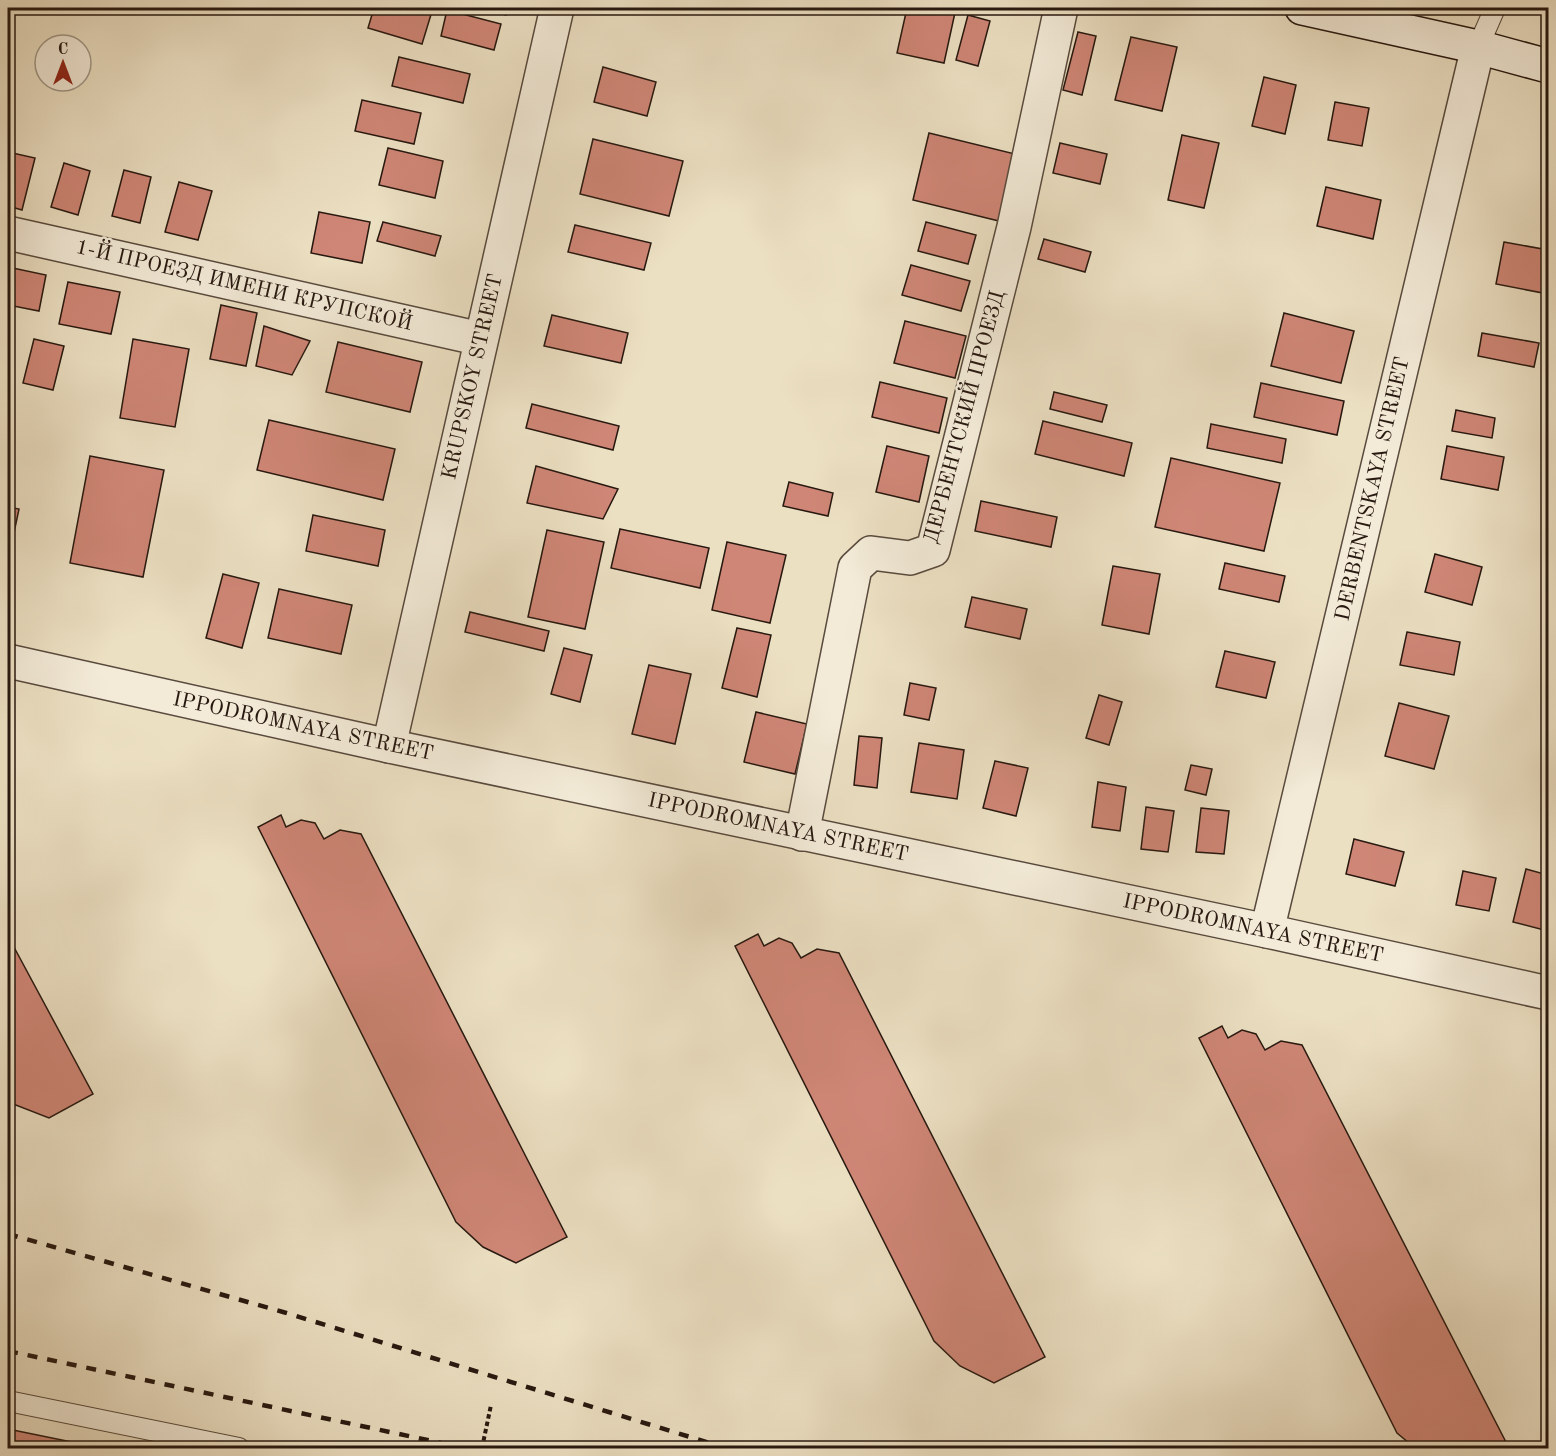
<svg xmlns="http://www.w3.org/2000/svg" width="1556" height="1456" font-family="'Old Standard TT',serif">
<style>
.building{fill:#cf8676;stroke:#271810;stroke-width:1.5}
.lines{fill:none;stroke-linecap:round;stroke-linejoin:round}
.lane-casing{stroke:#584a3d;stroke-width:22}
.street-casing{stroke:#584a3d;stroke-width:36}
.secondary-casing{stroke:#271810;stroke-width:36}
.path{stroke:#271810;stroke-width:4;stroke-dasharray:4.5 3;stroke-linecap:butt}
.lane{stroke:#f3ebd8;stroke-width:20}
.street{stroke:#f3ebd8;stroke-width:33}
.secondary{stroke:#f3ebd8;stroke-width:33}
.rail{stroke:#271810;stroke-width:4.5;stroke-dasharray:10 10;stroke-linecap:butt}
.labels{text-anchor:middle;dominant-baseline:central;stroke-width:5;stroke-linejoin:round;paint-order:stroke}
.street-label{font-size:21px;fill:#271810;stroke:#f3ebd8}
</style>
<rect width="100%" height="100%" fill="#ece0c3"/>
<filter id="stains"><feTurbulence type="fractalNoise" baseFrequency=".00333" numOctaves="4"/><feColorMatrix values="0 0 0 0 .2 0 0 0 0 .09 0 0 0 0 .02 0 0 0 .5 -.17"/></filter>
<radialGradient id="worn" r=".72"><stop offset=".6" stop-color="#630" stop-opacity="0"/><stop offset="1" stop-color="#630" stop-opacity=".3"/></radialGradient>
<g class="building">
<path d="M374 8H433L422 44 368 28Z"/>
<path d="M474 8H510L506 15Z"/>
<path d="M804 8H824L823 14 803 9Z"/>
<path d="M907 8H956L944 63 897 53Z"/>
<path d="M447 10 501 24 494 50 441 36Z"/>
<path d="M968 15 990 21 978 66 956 60Z"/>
<path d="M1078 32 1096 36 1082 95 1063 90Z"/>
<path d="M1131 37 1177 47 1162 111 1115 100Z"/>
<path d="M399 57 470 74 463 103 392 86Z"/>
<path d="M603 67 656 82 647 116 594 102Z"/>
<path d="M1264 77 1296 85 1285 134 1252 126Z"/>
<path d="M362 100 421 113 414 144 355 131Z"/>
<path d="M1335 102 1369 108 1362 146 1328 140Z"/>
<path d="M929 133 1015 154 999 221 913 200Z"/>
<path d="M1182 135 1219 143 1204 208 1168 200Z"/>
<path d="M593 139 683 161 669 216 580 194Z"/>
<path d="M1060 143 1107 154 1100 184 1053 173Z"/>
<path d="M388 148 443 161 435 198 379 185Z"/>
<path d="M8 152 35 158 22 210 8 206Z"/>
<path d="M64 163 90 171 78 215 51 207Z"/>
<path d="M124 170 151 177 140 223 112 216Z"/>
<path d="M179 182 212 191 198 240 165 232Z"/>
<path d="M1326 187 1381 200 1373 239 1317 226Z"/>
<path d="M319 212 370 222 362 263 311 253Z"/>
<path d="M383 222 441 236 435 256 377 241Z"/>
<path d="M926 222 976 235 968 264 918 251Z"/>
<path d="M575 225 651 243 644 270 568 252Z"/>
<path d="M1044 239 1091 252 1085 272 1038 259Z"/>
<path d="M1504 242 1548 250V294L1496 284Z"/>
<path d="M911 265 970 281 961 311 902 295Z"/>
<path d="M8 267 46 275 39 311 8 305Z"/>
<path d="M68 282 120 292 111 334 59 324Z"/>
<path d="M221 305 257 313 246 366 210 359Z"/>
<path d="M1284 313 1354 331 1341 383 1271 366Z"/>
<path d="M552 315 628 333 621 363 544 346Z"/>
<path d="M905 321 966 336 955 378 894 363Z"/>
<path d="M264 326 310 341 292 375 256 366Z"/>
<path d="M1482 333 1539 343 1534 367 1478 356Z"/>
<path d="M34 339 64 346 53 390 23 383Z"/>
<path d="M133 339 189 349 175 427 120 418Z"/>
<path d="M338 342 422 362 410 412 326 392Z"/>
<path d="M880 382 947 398 939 433 872 417Z"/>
<path d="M1261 383 1344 401 1337 435 1254 417Z"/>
<path d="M1054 392 1107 405 1102 422 1050 409Z"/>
<path d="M532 404 619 426 613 450 526 428Z"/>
<path d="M1456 410 1495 418 1492 438 1452 431Z"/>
<path d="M269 420 395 449 383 500 257 470Z"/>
<path d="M1043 421 1132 443 1124 476 1035 454Z"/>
<path d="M1211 424 1286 439 1282 463 1207 448Z"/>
<path d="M887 446 929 456 919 502 876 492Z"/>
<path d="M1447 446 1504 457 1498 490 1441 479Z"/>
<path d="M90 456 164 470 143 577 70 563Z"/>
<path d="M1171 458 1280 483 1264 551 1155 527Z"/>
<path d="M536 466 618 489 603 519 527 503Z"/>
<path d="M789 482 833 493 828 516 783 506Z"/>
<path d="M981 501 1057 517 1051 547 975 531Z"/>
<path d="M8 507 19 509 8 561Z"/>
<path d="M313 515 385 530 378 566 306 551Z"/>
<path d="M620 529 709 548 700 588 611 568Z"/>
<path d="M547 530 604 542 585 629 528 617Z"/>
<path d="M727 542 786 555 770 623 712 610Z"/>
<path d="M1435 554 1482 567 1472 605 1425 592Z"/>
<path d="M1225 563 1285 576 1279 602 1219 589Z"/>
<path d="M1113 566 1160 574 1149 634 1102 625Z"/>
<path d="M223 574 259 583 242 648 206 638Z"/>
<path d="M279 589 352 605 341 654 268 638Z"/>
<path d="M972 597 1027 609 1020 639 965 627Z"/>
<path d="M470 612 549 631 544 651 465 632Z"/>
<path d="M737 628 771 635 757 697 722 688Z"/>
<path d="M1407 632 1460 642 1454 675 1400 665Z"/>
<path d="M564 648 592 655 580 702 551 694Z"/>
<path d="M1225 651 1275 662 1266 698 1216 687Z"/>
<path d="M649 665 691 674 675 744 632 734Z"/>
<path d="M910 683 936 688 929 720 904 715Z"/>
<path d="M1099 695 1122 702 1109 745 1086 738Z"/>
<path d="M1399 703 1449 716 1434 769 1385 756Z"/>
<path d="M756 712 807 724 795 774 744 762Z"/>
<path d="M859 736 882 738 877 788 854 785Z"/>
<path d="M919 743 964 750 957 799 911 792Z"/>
<path d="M995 761 1028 768 1016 816 983 808Z"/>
<path d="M1191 765 1212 769 1206 795 1185 790Z"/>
<path d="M1098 782 1126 787 1120 831 1092 827Z"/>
<path d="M1146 807 1174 811 1168 852 1141 849Z"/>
<path d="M1201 808 1229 811 1224 854 1196 852Z"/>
<path d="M281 815 286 827 301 820 315 823 324 839 340 830 361 834 567 1237 516 1263 483 1247 456 1222 258 827Z"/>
<path d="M1354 839 1404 852 1395 886 1346 874Z"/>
<path d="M1526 869 1548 875V931L1513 922Z"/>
<path d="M1463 871 1496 878 1489 911 1456 905Z"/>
<path d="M758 934 764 946 779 938 792 943 801 958 817 949 839 953 1045 1357 994 1383 960 1366 934 1341 735 946Z"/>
<path d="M8 936 93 1094 49 1118 8 1102Z"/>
<path d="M1222 1026 1228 1038 1242 1030 1256 1034 1265 1050 1281 1041 1302 1045 1509 1448H1415L1397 1433 1199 1038Z"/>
<path d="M8 1429 101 1448H8Z"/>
</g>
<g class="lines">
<defs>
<g id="lane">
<path d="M1478 47 1495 8"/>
<path d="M8 1401 239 1448"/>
</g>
<g id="street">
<path d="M8 233 481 339"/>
<path d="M8 661 389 746 1267 931 1548 993"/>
<path d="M389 746 557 8"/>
<path d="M802 834 855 568 871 553 910 558 933 550 1014 227 1061 8"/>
<path d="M1267 931 1478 47"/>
</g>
<path id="secondary" d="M1302 8 1478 47 1548 66"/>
</defs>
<use href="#lane" class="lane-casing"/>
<use href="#street" class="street-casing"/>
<use href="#secondary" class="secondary-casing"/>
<path class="path" d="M482 1448 491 1405"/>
<use href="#lane" class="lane"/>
<use href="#street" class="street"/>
<use href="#secondary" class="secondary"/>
<g class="rail">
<path d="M8 1234 283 1312 726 1448"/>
<path d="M8 1351 465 1448"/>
</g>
</g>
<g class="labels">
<g class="street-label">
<text transform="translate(244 286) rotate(13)">1-Й ПРОЕЗД ИМЕНИ КРУПСКОЙ</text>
<text transform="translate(473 377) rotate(-77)">KRUPSKOY STREET</text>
<text transform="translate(965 417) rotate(-75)">ДЕРБЕНТСКИЙ ПРОЕЗД</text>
<text transform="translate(1373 489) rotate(-77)">DERBENTSKAYA STREET</text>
<text transform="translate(303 727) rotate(12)">IPPODROMNAYA STREET</text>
<text transform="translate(778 828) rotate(12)">IPPODROMNAYA STREET</text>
<text transform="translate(1253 929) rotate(12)">IPPODROMNAYA STREET</text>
</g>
</g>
<rect width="1556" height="1456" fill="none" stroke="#ece0c3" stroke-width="30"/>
<rect x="9" y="9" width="1538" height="1438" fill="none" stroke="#271810" stroke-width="3"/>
<rect x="15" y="15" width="1526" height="1426" fill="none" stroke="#271810" stroke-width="1.5"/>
<g transform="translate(63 63)"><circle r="28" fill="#f3ebd8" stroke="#a19788" stroke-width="1.5"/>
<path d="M0-4.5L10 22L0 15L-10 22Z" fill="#8f2418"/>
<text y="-9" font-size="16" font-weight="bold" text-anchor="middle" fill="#271810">С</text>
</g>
<rect width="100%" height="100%" filter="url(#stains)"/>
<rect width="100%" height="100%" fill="url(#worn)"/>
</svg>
